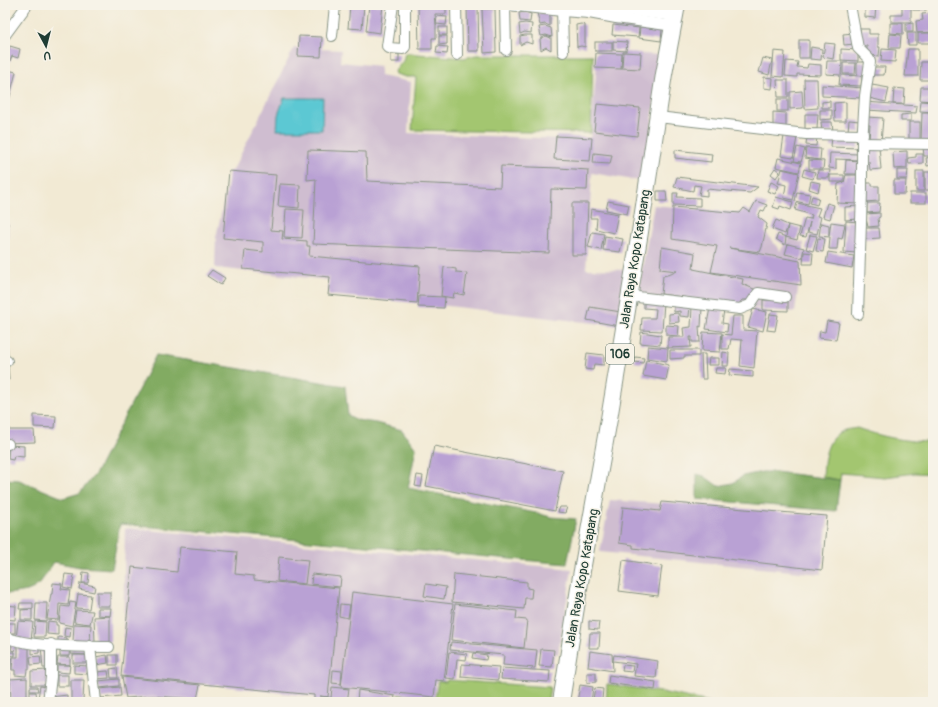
<svg xmlns="http://www.w3.org/2000/svg" width="938" height="707" font-family="Pangolin,sans-serif">
<style>
.industrial{fill:#cfbdd0}
.green{fill:#a3c66f;stroke:#618252}
.forest{fill:#82ab62;stroke:#50744b}
.water{fill:#5cc8d3;stroke:#3e8284}
.building{fill:#b9a1d4}
.lines{fill:none;stroke-linecap:round;stroke-linejoin:round}
.minor-casing{stroke:#889484;stroke-width:12}
.primary-casing{stroke:#889484;stroke-width:18}
.minor{stroke:#fff;stroke-width:10}
.primary{stroke:#fff;stroke-width:16}
.labels{text-anchor:middle;dominant-baseline:central;stroke-width:3;stroke-linejoin:round;paint-order:stroke}
.shield{fill:#f7f3e8;stroke:#60746a;stroke-width:1}
.shield-label{font-size:12px;font-weight:bold;fill:#1f3d34}
.street-label{font-size:13px;fill:#1f3d34;stroke:#f7f3e8}
</style>
<rect width="100%" height="100%" fill="#f7f3e8"/>
<filter id="ink" filterUnits="userSpaceOnUse"><feTurbulence type="fractalNoise" baseFrequency=".025" numOctaves="2"/><feDisplacementMap in="SourceGraphic" scale="8" xChannelSelector="R" yChannelSelector="G"/><feConvolveMatrix kernelMatrix="1 2 1 2 8 2 1 2 1" color-interpolation-filters="sRGB"/></filter>
<filter id="wash" filterUnits="userSpaceOnUse"><feTurbulence type="fractalNoise" baseFrequency=".012" numOctaves="4" result="noise"/><feDisplacementMap in="SourceGraphic" scale="16" xChannelSelector="R" yChannelSelector="G"/><feGaussianBlur stdDeviation="0.9" result="paint"/><feColorMatrix in="noise" values="0 0 0 0 0 0 0 0 0 0 0 0 0 0 0 0 0 1.4 0 .05"/><feComposite in="paint" operator="in"/></filter>
<g filter="url(#wash)">
<rect width="100%" height="100%" fill="#f2ead4"/>
<g class="industrial">
<path d="M294 48 341 50 340 62 380 66V76L411 82 408 133 590 140 598 51 659 55 646 182 592 173 586 269 628 270 619 326 329 292 328 280 215 268 216 237 229 178Z"/>
<path d="M654 205 739 213 743 209 761 226 780 251 789 238 804 243 795 312 637 297Z"/>
<path d="M610 500 829 516 821 574 600 552Z"/>
<path d="M125 528 572 569 558 654 451 638 447 676 433 677 394 691 393 702H349L198 682 194 702 122 698Z"/>
</g>
<g class="green">
<path d="M405 53 464 58 476 55H593L591 133 412 130 416 77H406L396 74 395 71 403 61Z"/>
<path d="M857 428C881 437 908 442 933 442V474L915 473 885 477 841 473 840 480 823 477C824 461 825 436 845 430 848 429 853 429 857 428Z"/>
<path d="M447 680 550 687 548 702H396L398 695 435 698 438 681 446 682Z"/>
<path d="M607 684 666 693 710 702H606Z"/>
</g>
<g class="forest">
<path d="M156 355 345 386 348 415 357 420 376 423 402 430 416 449 408 488 536 513 551 517 576 519 567 564 120 524 112 569 80 567 54 562C36 589 39 591 5 594V479L19 480 63 498 80 493 96 473Z"/>
<path d="M762 472H776L840 480 836 511 697 499V474L704 476 718 486 733 483 743 476Z"/>
</g>
<path class="water" d="M284 98H323L322 130H277L278 115Z"/>
<g id="blocks">
<g class="building">
<path d="M350 5H364L362 29 348 28Z"/>
<path d="M369 5H383L380 33 366 31Z"/>
<path d="M418 5H446V14H435L436 24 437 16 447 17 446 25 436 24V38H432V49H419Z"/>
<path d="M622 5H662L661 12Z"/>
<path d="M865 5H876L875 18 865 17Z"/>
<path d="M902 5H911V22H891V15H902Z"/>
<rect x="913" y="5" width="13" height="5"/>
<path d="M467 6H478L479 51H468Z"/>
<path d="M482 9H495L496 52 484 53Z"/>
<path d="M525 12 531 14 530 22 520 21 519 13Z"/>
<path d="M550 12V26L545 24 540 25 537 13Z"/>
<path d="M933 13V32L917 33 916 21 923 20 922 14Z"/>
<path d="M525 23 532 24 531 33 525 32 520 34 519 24Z"/>
<path d="M890 23H903V34L890 33Z"/>
<path d="M913 23V32H906V24Z"/>
<path d="M581 24 585 25V47L581 46 577 47 576 25Z"/>
<path d="M613 25 639 28 638 37 612 35Z"/>
<path d="M545 26 551 28 552 37 546 35 541 36 539 27Z"/>
<rect x="439" y="27" width="8" height="8"/>
<path d="M640 27 662 29 661 41 639 38Z"/>
<path d="M860 29H869V34H878V47H880L879 56 867 55V46H860Z"/>
<path d="M854 33 855 44 844 45 843 34Z"/>
<path d="M907 33H916V45H908Z"/>
<rect x="918" y="33" width="15" height="10"/>
<path d="M890 34 901 35 900 48H889Z"/>
<path d="M525 35H532V44L526 42 520 45V36Z"/>
<path d="M299 36 322 37 321 57 298 56Z"/>
<path d="M439 36H447V44L439 45Z"/>
<path d="M546 36 551 38V50L546 47 541 50 540 39Z"/>
<rect x="799" y="40" width="10" height="18"/>
<path d="M613 41 627 42 626 51 613 50Z"/>
<rect x="595" y="42" width="17" height="9"/>
<path d="M825 43 835 44 833 59 823 57Z"/>
<path d="M10 46 20 49 18 58 12 56 10 61 5 60Z"/>
<path d="M437 46 448 47 447 54 436 53Z"/>
<path d="M811 47 822 49 821 60 810 59Z"/>
<path d="M841 49 858 50V61L841 60Z"/>
<path d="M882 49 896 50 895 62 881 61Z"/>
<path d="M908 49H918V76H905Z"/>
<path d="M774 51 785 52 783 77 772 76Z"/>
<path d="M623 52 641 53 640 69 622 68Z"/>
<path d="M596 53 622 54 621 69 595 68Z"/>
<rect x="391" y="54" width="8" height="8"/>
<path d="M763 58 772 60 769 75 759 72Z"/>
<path d="M786 61 798 62 797 67 807 68 808 64 821 65V75L797 74V77L785 76Z"/>
<path d="M827 61H842L841 75 862 76 861 86 839 85 840 75 826 74Z"/>
<path d="M857 62H867L866 76 857 75Z"/>
<path d="M921 62H932L931 80H920Z"/>
<path d="M843 63H856L855 74H843Z"/>
<path d="M871 67H885L884 75H871Z"/>
<path d="M8 70 16 72 9 100 5 99V80Z"/>
<path d="M764 77 773 78 772 89 764 88Z"/>
<path d="M804 79H817L818 108 805 109Z"/>
<path d="M777 80H788V97H778Z"/>
<path d="M822 85 863 88 862 98 822 96Z"/>
<path d="M872 85 889 88 886 102 869 98Z"/>
<path d="M921 87H932V101L920 100Z"/>
<path d="M894 88 905 89 904 104H893Z"/>
<path d="M802 91 803 108 790 109V92Z"/>
<rect x="777" y="99" width="11" height="12"/>
<path d="M830 101V108H822V102Z"/>
<path d="M921 101 933 102V112L920 111Z"/>
<path d="M846 102V121H835L834 103Z"/>
<path d="M866 102 917 106 916 113 866 110Z"/>
<path d="M597 104 640 108 637 136 594 131Z"/>
<path d="M820 110H832V119L820 120Z"/>
<path d="M773 112 786 113V127H773Z"/>
<path d="M922 113H933V142H921Z"/>
<path d="M805 114H818L817 129H805Z"/>
<path d="M911 114V121H901V115Z"/>
<path d="M867 117 883 118 881 142 869 141 870 125H866Z"/>
<path d="M849 120 860 121V132L848 131Z"/>
<path d="M821 122H832L833 132H822Z"/>
<rect x="909" y="122" width="11" height="20"/>
<path d="M807 135 817 136 816 146 806 145Z"/>
<path d="M556 136 592 138 590 161 554 159Z"/>
<path d="M784 136 797 138 793 158 781 156Z"/>
<path d="M832 136 858 137V148L831 147Z"/>
<path d="M879 146 881 169 870 170 869 162H865L864 147Z"/>
<path d="M797 147 805 149 801 162 794 161Z"/>
<path d="M923 147H933V156H924Z"/>
<path d="M806 148 821 149 820 160 805 158Z"/>
<path d="M308 150 366 152 367 181 500 187 501 166 559 168 588 170 587 190 551 189 549 253 313 244 316 179 307 180Z"/>
<path d="M675 150 712 154 711 162 675 158Z"/>
<path d="M907 151V168L894 169 893 152Z"/>
<path d="M594 153 612 155 610 164 593 163Z"/>
<path d="M830 153 858 154V160L836 159V169L829 168Z"/>
<path d="M916 154H923V163L909 164 908 158 916 157Z"/>
<path d="M933 157V165L927 166 926 158Z"/>
<path d="M778 158 801 163 799 172 776 167Z"/>
<path d="M809 160 824 161 823 169H809Z"/>
<path d="M846 160 860 161V174H845Z"/>
<path d="M775 168 780 172 776 178 771 174Z"/>
<path d="M782 169 799 173 793 200 784 198 786 185 778 183Z"/>
<path d="M804 169 815 172 813 179 802 176Z"/>
<path d="M818 170H830L829 178H817Z"/>
<path d="M897 170H908L907 179H897Z"/>
<path d="M229 171 276 175 271 230 283 231 282 239 307 241V246H310L309 256 420 266 417 303 328 295 330 277 243 269 245 250 263 252V242L223 238Z"/>
<rect x="916" y="171" width="8" height="20"/>
<rect x="925" y="172" width="6" height="18"/>
<path d="M830 175H844V182L846 175H858V204L837 203 838 184 844 182H830Z"/>
<path d="M677 177 758 187 750 193 707 189V196L699 195 701 186 694 185 693 191 674 187Z"/>
<path d="M894 180H906L905 194H894Z"/>
<path d="M811 181 820 183 818 192 809 189Z"/>
<path d="M771 182 779 186 775 194 767 191Z"/>
<path d="M864 183H872V186H879V201L864 202Z"/>
<path d="M280 184 300 185 299 208 278 206Z"/>
<path d="M657 191H666L667 201H657Z"/>
<path d="M797 192 810 194 808 204 795 201Z"/>
<path d="M673 193H678L677 197 700 198V206L673 205Z"/>
<rect x="910" y="193" width="16" height="10"/>
<path d="M812 196 819 198 817 205 810 203Z"/>
<path d="M776 197 793 202 791 210 780 206 779 209 773 207Z"/>
<path d="M608 201 629 205 627 214 606 210Z"/>
<path d="M756 201 767 205 764 211 761 210 758 217 767 224 762 247 760 252 729 248 800 261 801 285 711 272 717 246 672 239 673 207 740 213 744 208 750 212Z"/>
<path d="M572 203H588L586 255H572Z"/>
<path d="M797 203 820 208 817 216 821 217 817 234 808 232 810 222 806 237 800 236 805 218 811 219 812 215 795 210Z"/>
<path d="M827 203 834 205 830 219 823 217Z"/>
<path d="M867 203H880L879 212 867 213Z"/>
<path d="M858 206V219L845 220V207Z"/>
<path d="M286 209 304 210 302 238 284 237Z"/>
<path d="M591 209 618 214 614 233 596 229 597 218H590Z"/>
<path d="M880 213V217L878 218 879 226 868 227 865 214Z"/>
<path d="M776 220 788 225 785 234 772 229Z"/>
<path d="M846 221 858 222 856 253 844 252Z"/>
<path d="M831 222 845 224 842 239 838 238 837 249H829L830 237 819 236 821 223 829 225V236Z"/>
<path d="M5 223H8V241L5 242Z"/>
<path d="M788 225 800 228 797 240 786 237Z"/>
<path d="M863 228H879L880 238 864 239Z"/>
<path d="M592 232 604 234 601 250 588 247Z"/>
<path d="M778 234 786 237 785 245 776 239Z"/>
<path d="M810 235 817 236 813 251 806 249Z"/>
<path d="M605 236 623 239 620 252 603 250Z"/>
<path d="M818 238 825 239 823 252 816 251Z"/>
<path d="M788 244 804 248 802 258 785 254Z"/>
<path d="M662 247 695 253 693 269 743 279 742 284 754 289 751 300H742L738 305 661 294 663 276 671 274 677 271 660 269Z"/>
<path d="M804 252 813 253 812 264H803Z"/>
<path d="M828 252 854 256 852 268 826 263Z"/>
<path d="M444 267 456 269V272L467 273 464 295 454 293 453 298 441 296Z"/>
<path d="M212 270 225 278 221 285 207 276Z"/>
<path d="M419 296 445 297 444 308 418 307Z"/>
<path d="M763 300 788 301V311L763 310Z"/>
<path d="M644 301 664 302 662 331 641 330 642 318H655L656 309 644 308Z"/>
<path d="M674 304 690 305 689 317 680 316V311L674 312Z"/>
<path d="M692 306 702 307 701 327 699 326 700 342H692V337H690L691 347 668 348V337H684L683 328 691 327Z"/>
<path d="M590 307 621 312 619 326 587 320Z"/>
<path d="M710 308 724 310 722 323 728 324 727 332 706 329Z"/>
<path d="M753 309 767 312 763 331 748 327Z"/>
<path d="M678 313 679 322 669 323V314Z"/>
<path d="M770 314 778 315 775 331 767 330Z"/>
<path d="M733 316H743V330L757 331 754 368 740 366 742 340 731 339 729 349H722V334L731 335Z"/>
<path d="M5 319H6L8 355H5Z"/>
<path d="M827 321 839 323 836 340 819 338 820 331 825 332Z"/>
<path d="M666 325 679 326 678 336 666 335Z"/>
<path d="M641 332 661 335 660 345 640 343Z"/>
<path d="M703 332 722 333 720 352 702 351Z"/>
<path d="M648 346 668 348 667 361 647 358Z"/>
<path d="M670 350H699V356H684V358L670 359Z"/>
<path d="M723 352 729 353 728 366H722Z"/>
<path d="M587 353 604 355V365L594 364 593 370 585 369Z"/>
<path d="M701 354H705L706 379H702Z"/>
<path d="M635 357 644 358 643 363 634 362Z"/>
<path d="M709 358H719V365H708Z"/>
<path d="M646 360 669 365 666 380 643 376Z"/>
<path d="M8 363 9 380H5V364Z"/>
<path d="M716 368H726L725 374 715 373Z"/>
<path d="M730 369 753 371V377L729 375Z"/>
<path d="M5 382H7L8 408H5Z"/>
<path d="M34 415 56 416 55 428 34 427Z"/>
<rect x="5" y="419" width="4" height="10"/>
<path d="M5 430H34L35 442 5 443Z"/>
<path d="M9 445 24 446V457L14 456 13 460 8 459Z"/>
<path d="M434 446 563 471 555 511 426 486Z"/>
<path d="M417 475 423 476 421 487 415 486Z"/>
<path d="M662 502 827 516 822 570 633 548V545L619 543 623 507 660 511Z"/>
<path d="M560 507H567L565 513 558 512Z"/>
<path d="M180 547 237 552 235 574 254 576V580L339 588 328 697 320 696 331 698 332 687 349 689 347 702H322L314 701V695L121 676 132 567 177 572Z"/>
<path d="M279 557 308 560 305 584 277 581Z"/>
<path d="M623 560 662 566 658 596 619 591Z"/>
<path d="M83 572 89 573 88 583H82Z"/>
<path d="M65 574 74 575 72 589 63 587Z"/>
<path d="M312 574 341 577 340 587 311 584Z"/>
<path d="M454 574 527 582V588L532 589 531 598H525L524 609 452 602Z"/>
<path d="M53 583 62 584 61 589 70 590 68 605 59 604 58 620 47 619 51 594H52Z"/>
<path d="M80 583 95 586 94 592 79 589Z"/>
<path d="M426 584 446 587 444 599 424 596Z"/>
<rect x="97" y="592" width="13" height="14"/>
<path d="M352 592 453 604 444 681 436 680 434 697 341 687Z"/>
<path d="M78 594 91 595 89 609 76 608Z"/>
<path d="M70 602 76 603 72 626 59 623 61 606 69 607Z"/>
<path d="M20 603H33V609H19Z"/>
<path d="M36 603H47L46 621 35 620Z"/>
<path d="M340 604 350 605 348 618 339 616Z"/>
<path d="M455 604 517 611 516 619 527 620 524 648 451 640Z"/>
<path d="M5 605 16 606 15 620 5 619Z"/>
<path d="M98 608H111L110 616 98 615Z"/>
<path d="M32 609V620H21V610Z"/>
<path d="M76 610 93 611 90 624 74 622Z"/>
<path d="M110 616V642H95L94 617Z"/>
<path d="M18 621 33 622 31 641 16 640Z"/>
<path d="M35 621 46 622 45 637H34Z"/>
<path d="M48 621 56 622V625H58V635L47 634Z"/>
<path d="M589 621 599 622 598 630 589 629Z"/>
<rect x="5" y="623" width="10" height="10"/>
<path d="M74 624 91 625 90 642 73 641Z"/>
<path d="M65 627 71 628 70 637 64 636Z"/>
<path d="M590 633H600L599 648H589Z"/>
<path d="M58 637 67 638V643L58 642Z"/>
<path d="M5 640 17 642 15 651 11 650 12 646 5 645Z"/>
<path d="M451 642 537 650 535 668 503 665 504 655 450 650Z"/>
<path d="M18 645 29 648V670H27L26 676 15 675V670H12L13 657H18Z"/>
<path d="M32 646H39V653L32 654Z"/>
<path d="M41 646H49L51 668H43Z"/>
<path d="M60 646H70L69 656H60Z"/>
<path d="M71 647 87 648V655L71 654Z"/>
<path d="M541 649 554 650 552 667 539 666Z"/>
<path d="M590 651 612 654 613 671 588 667Z"/>
<path d="M5 652H15V656L5 655Z"/>
<path d="M449 652 467 654 466 660 457 659 455 679 446 678Z"/>
<path d="M473 653 487 655 486 660 472 658Z"/>
<rect x="73" y="655" width="16" height="8"/>
<path d="M107 655 108 663 96 665 95 657Z"/>
<rect x="109" y="655" width="8" height="10"/>
<path d="M614 655 658 661 656 678 634 676 636 664 613 661Z"/>
<path d="M40 656 41 664 31 665 30 657Z"/>
<path d="M58 657H70V665L57 664Z"/>
<path d="M5 658H12L10 670 5 669Z"/>
<path d="M462 664 499 667 498 680 461 677Z"/>
<path d="M57 665H70L69 673 57 672Z"/>
<path d="M74 665 88 666 87 674 74 673Z"/>
<path d="M623 665 633 666 632 672 622 671Z"/>
<path d="M117 668 118 678H111L110 669Z"/>
<path d="M502 668 550 671 549 682 501 679Z"/>
<path d="M47 670 48 685H31V671Z"/>
<path d="M333 670 342 671 341 684 332 683Z"/>
<path d="M5 671 10 672 9 680 5 679Z"/>
<path d="M108 671 109 678 96 679V672Z"/>
<path d="M587 673H596V682L587 683Z"/>
<rect x="57" y="675" width="11" height="11"/>
<path d="M609 675 656 682 655 690 608 683Z"/>
<path d="M122 677 200 685 197 699 152 696 126 698Z"/>
<path d="M27 678V702H11L10 679Z"/>
<path d="M119 679V686L99 688 98 681Z"/>
<path d="M71 680H84L83 701H71Z"/>
<path d="M5 682H10L9 691H5Z"/>
<path d="M580 685 593 687 591 702H577Z"/>
<path d="M40 686 48 687 46 699 38 698Z"/>
<path d="M30 687H37L38 691H30Z"/>
<path d="M120 687 121 696 101 698 100 689Z"/>
<path d="M595 688 603 689 602 700 593 699Z"/>
<path d="M358 690 395 696 394 702H357Z"/>
<path d="M30 692H36L37 699H30Z"/>
<path d="M67 695V701L51 702V697Z"/>
<rect x="135" y="701" width="21" height="1"/>
</g>
</g>
</g>
<g filter="url(#ink)">
<use href="#blocks" fill-opacity="0" stroke="#889484" stroke-width="1"/>
<g class="lines">
<defs>
<g id="minor">
<path d="M393 5 387 46 389 48 403 49 405 47V5"/>
<path d="M456 5 457 55"/>
<path d="M505 5 506 50"/>
<path d="M508 5 562 11 589 13 616 18 674 26"/>
<path d="M562 5 563 52"/>
<path d="M850 5 858 48 869 59 870 62 865 96 862 143V191L858 314"/>
<path d="M597 11 617 9 675 16"/>
<path d="M5 35 27 5"/>
<path d="M332 36 335 5"/>
<path d="M658 117 806 134 863 135"/>
<path d="M862 143 933 144"/>
<path d="M629 296 740 309 750 305 758 293 785 297"/>
<path d="M5 361H7"/>
<path d="M5 444H8"/>
<path d="M5 637C33 648 79 646 109 647"/>
<path d="M90 646 96 702"/>
<path d="M48 702 51 677V644"/>
</g>
<path id="primary" d="M561 702 580 582 609 419 640 232 664 74 677 5"/>
</defs>
<use href="#minor" class="minor-casing"/>
<use href="#primary" class="primary-casing"/>
<use href="#minor" class="minor"/>
<use href="#primary" class="primary"/>
</g>
</g>
<g class="labels">
<rect class="shield" x="606" y="344" width="28" height="20" rx="3"/>
<g class="shield-label">
<text x="620" y="354">106</text>
</g>
<g class="street-label">
<text transform="translate(635 259) rotate(-81)">Jalan Raya Kopo Katapang</text>
<text transform="translate(582 578) rotate(-80)">Jalan Raya Kopo Katapang</text>
</g>
</g>
<rect width="938" height="707" fill="none" stroke="#f7f3e8" stroke-width="20"/>
<g transform="translate(46 46) rotate(173)" stroke="#f7f3e8" stroke-width="3" paint-order="stroke">
<path d="M0-3L7 15L0 10L-7 15Z" fill="#1f3d34"/>
<text y="-6" font-size="11" font-weight="bold" text-anchor="middle" fill="#1f3d34">U</text>
</g>
</svg>
